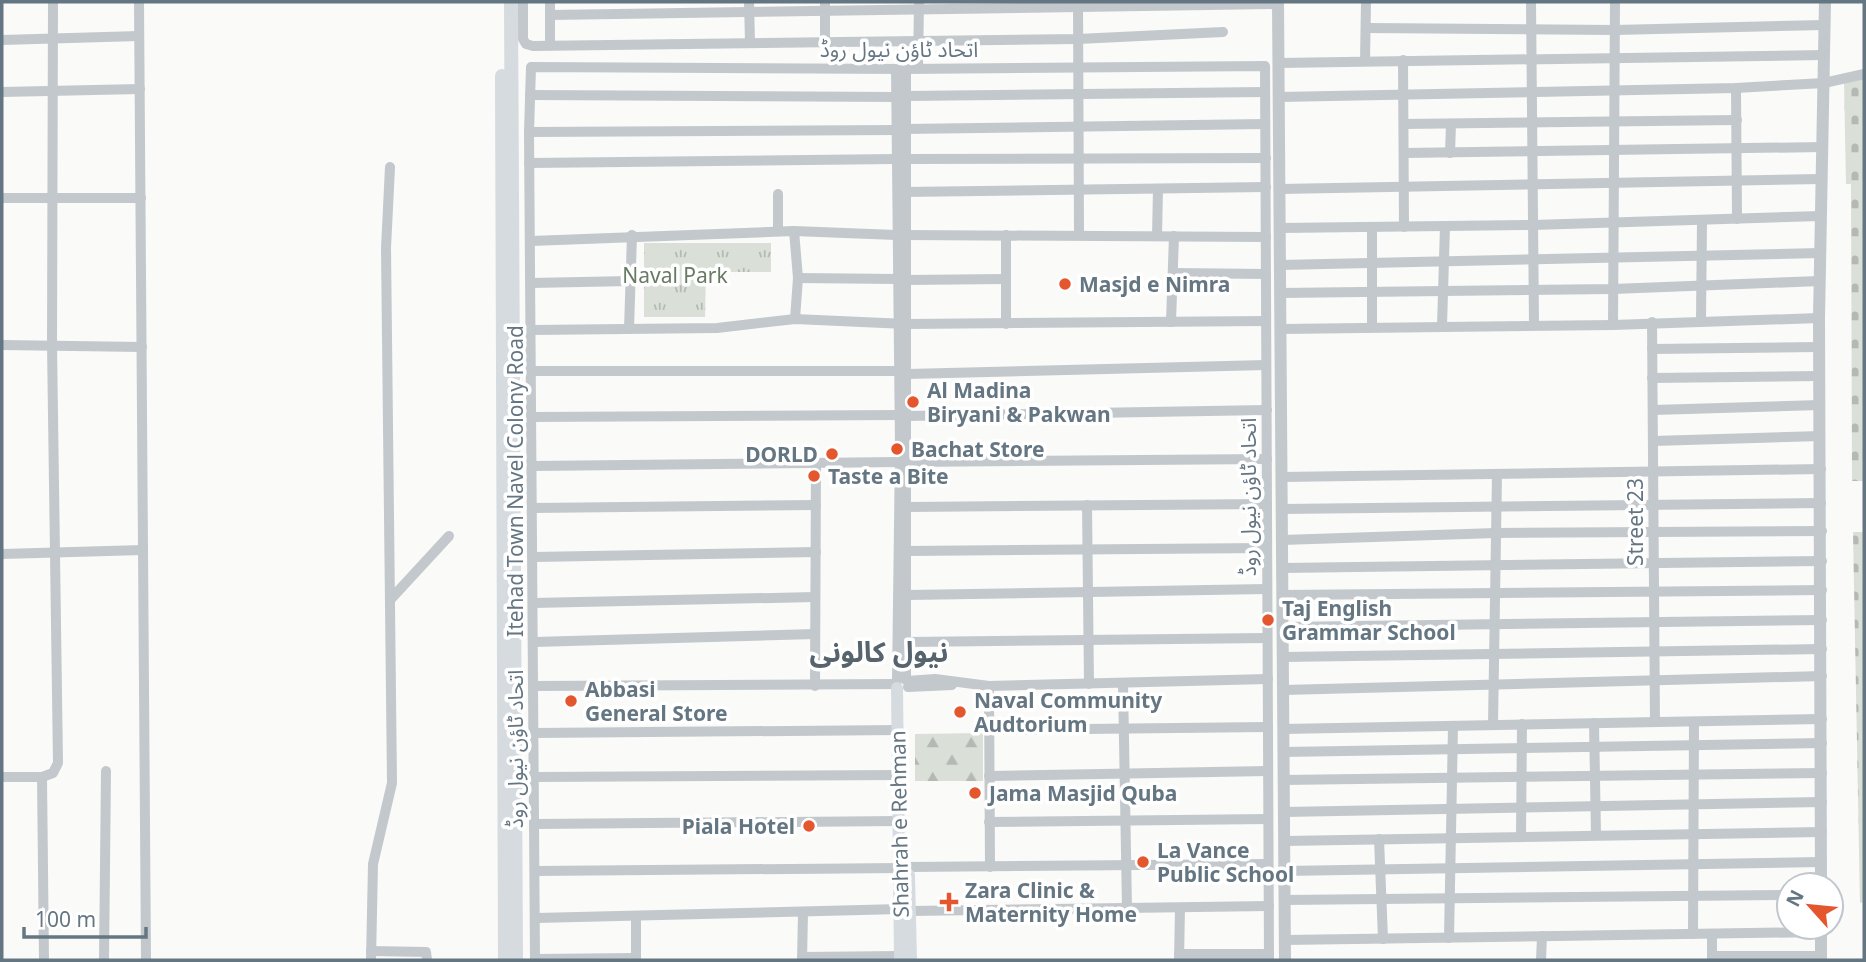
<svg xmlns="http://www.w3.org/2000/svg" width="1866" height="962" font-family="'Noto Sans','Noto Sans Arabic',sans-serif">
<style>
.forest{fill:url(#forest-firs)}
.cemetery{fill:url(#cemetery-stones)}
.park{fill:url(#park-tufts)}
.lines{fill:none;stroke-linecap:round;stroke-linejoin:round}
.minor{stroke:#c3c8cc;stroke-width:10}
.tertiary{stroke:#c3c8cc;stroke-width:12}
.secondary{stroke:#d6dbdf;stroke-width:12}
.primary{stroke:#d6dbdf;stroke-width:14}
.poi-dot{fill:#e4572e;stroke:#fff;stroke-width:2.5}
.labels{text-anchor:middle;dominant-baseline:central;stroke-width:7;stroke-linejoin:round;paint-order:stroke}
.street-label{font-size:21px;fill:#657683;stroke:#fff}
.park-label{font-size:21px;fill:#687a64;stroke:#fff}
.poi-label{font-size:21px;font-weight:bold;fill:#657683;stroke:#fff;text-anchor:start}
.district-label{font-size:28px;font-weight:bold;fill:#57646e;stroke:#fff}
</style>
<defs>
<pattern id="forest-firs" width="22" height="20" patternUnits="userSpaceOnUse" patternTransform="scale(1.75)"><rect width="22" height="20" fill="#dadfd7"/><path d="M5 1l3.5 6h-7zM16 11l3.5 6h-7z" fill="#b4b9b4"/></pattern>
<pattern id="cemetery-stones" width="16" height="16" patternUnits="userSpaceOnUse" patternTransform="scale(1.75)"><rect width="16" height="16" fill="#dadfd7"/><path d="M2 7V4a2 2 0 0 1 4 0v3zM10 15v-3a2 2 0 0 1 4 0v3z" fill="#b4b9b4"/></pattern>
<pattern id="park-tufts" width="24" height="20" patternUnits="userSpaceOnUse" patternTransform="scale(1.75)"><rect width="24" height="20" fill="#dadfd7"/><path d="M3 7l-1-3M5 7V3M7 7l1-3M15 17l-1-3M17 17v-4M19 17l1-3" fill="none" stroke="#b4b9b4"/></pattern>
</defs>
<rect width="100%" height="100%" fill="#fafaf8"/>
<path class="forest" d="M983 733V781H915V734Z"/>
<g class="cemetery">
<path d="M1864 79V481H1852L1851 184H1846L1844 80Z"/>
<path d="M1853 532H1864V902L1860 903Z"/>
</g>
<path class="park" d="M644 243H771V272H706L705 317H644Z"/>
<g class="lines">
<g class="minor">
<path d="M139 2 146 960"/>
<path d="M523 2V39L526 44 533 46 1078 39 1223 32"/>
<path d="M749 2 750 43"/>
<path d="M825 2V42"/>
<path d="M1078 2 1079 235"/>
<path d="M1531 2 1534 325"/>
<path d="M550 15 1279 4"/>
<path d="M1366 28 1615 30 1824 25"/>
<path d="M2 40 139 36"/>
<path d="M550 44V2"/>
<path d="M1403 60 1404 227"/>
<path d="M1365 61 1366 2"/>
<path d="M1279 63 1824 55"/>
<path d="M918 68 919 2"/>
<path d="M896 69 900 448 897 681"/>
<path d="M906 69V680"/>
<path d="M1736 88 1737 219"/>
<path d="M2 92 140 89"/>
<path d="M530 95 897 97"/>
<path d="M906 96 1265 92"/>
<path d="M1279 97 1736 88 1824 83 1864 74"/>
<path d="M1404 124 1737 120"/>
<path d="M904 129 1265 124"/>
<path d="M529 132 896 130"/>
<path d="M1404 153 1823 147"/>
<path d="M1450 153 1451 124"/>
<path d="M905 159 1266 158"/>
<path d="M529 163 896 159"/>
<path d="M1280 189 1821 179"/>
<path d="M904 192 1266 187"/>
<path d="M2 198H141"/>
<path d="M1280 228 1533 225 1820 216"/>
<path d="M778 231V194"/>
<path d="M794 231 798 278 795 319"/>
<path d="M904 235 1266 237"/>
<path d="M1006 235V324"/>
<path d="M1157 236 1158 189"/>
<path d="M531 241 794 231 896 235"/>
<path d="M1280 265 1820 253"/>
<path d="M1173 273 1266 274"/>
<path d="M798 278 897 279"/>
<path d="M904 280 1006 279"/>
<path d="M531 283 631 281"/>
<path d="M1280 293 1613 289 1820 281"/>
<path d="M1701 321 1702 220"/>
<path d="M1171 322 1174 236"/>
<path d="M1652 322 1655 722"/>
<path d="M1613 325 1615 2"/>
<path d="M1442 326 1445 226"/>
<path d="M1372 327V227"/>
<path d="M629 329 632 235"/>
<path d="M1281 329 1613 325 1819 318"/>
<path d="M532 330 717 328 795 319 906 324 1266 321"/>
<path d="M2 345 142 347"/>
<path d="M1652 349 1819 347"/>
<path d="M532 371H898"/>
<path d="M907 374 1266 365"/>
<path d="M1652 378 1820 376"/>
<path d="M1653 410 1820 405"/>
<path d="M907 416 1267 410"/>
<path d="M532 417 898 415"/>
<path d="M1653 441 1820 436"/>
<path d="M907 462 1267 459"/>
<path d="M533 466 899 462"/>
<path d="M1282 477 1821 469"/>
<path d="M1087 505 1089 684"/>
<path d="M907 507 1267 504"/>
<path d="M533 508 816 505"/>
<path d="M1282 509 1821 503"/>
<path d="M1282 540 1496 533 1822 531"/>
<path d="M908 551 1267 548"/>
<path d="M2 554 143 550"/>
<path d="M533 557 816 552"/>
<path d="M1282 568 1822 561"/>
<path d="M908 595 1267 589"/>
<path d="M1282 595 1822 590"/>
<path d="M390 600 449 536"/>
<path d="M533 603 815 597"/>
<path d="M1283 627 1822 620"/>
<path d="M534 642 815 634"/>
<path d="M907 642 1267 638"/>
<path d="M1283 657 1822 649"/>
<path d="M907 681 935 679 989 686 1268 679"/>
<path d="M1123 683 1127 909"/>
<path d="M534 686 896 684"/>
<path d="M815 686 816 464"/>
<path d="M989 686 990 867"/>
<path d="M908 687 952 685"/>
<path d="M1283 690 1822 676"/>
<path d="M1594 723 1596 835"/>
<path d="M1493 725 1497 474"/>
<path d="M1283 729 1822 719"/>
<path d="M989 730 1268 727"/>
<path d="M534 733 899 730"/>
<path d="M1283 752 1822 743"/>
<path d="M989 776 1268 771"/>
<path d="M2 777H42L53 773 58 763 52 345 53 2"/>
<path d="M42 777 44 960"/>
<path d="M534 777 899 775"/>
<path d="M1283 780 1822 773"/>
<path d="M1284 812 1822 802"/>
<path d="M989 822 1268 819"/>
<path d="M535 824 900 821"/>
<path d="M1521 837 1522 724"/>
<path d="M1379 839 1383 939"/>
<path d="M1284 841 1822 832"/>
<path d="M908 867 1268 864"/>
<path d="M535 871 901 868"/>
<path d="M1284 871 1821 862"/>
<path d="M1284 900 1789 895"/>
<path d="M910 911 1269 906"/>
<path d="M536 918 901 909"/>
<path d="M1693 934 1694 722"/>
<path d="M1712 934V960"/>
<path d="M1449 938 1453 726"/>
<path d="M1285 940 1821 932"/>
<path d="M371 951 426 952 427 960"/>
<path d="M1179 954H1269"/>
<path d="M1712 956H1821"/>
<path d="M802 957 900 956"/>
<path d="M535 959 636 958"/>
<path d="M104 960 106 771"/>
<path d="M371 960 373 864 392 783 386 248 390 167"/>
<path d="M535 960 529 132 531 67 906 69 1265 66 1269 960"/>
<path d="M636 960V916"/>
<path d="M802 960 803 913"/>
<path d="M1179 960 1180 908"/>
<path d="M1541 960 1542 936"/>
</g>
<g class="tertiary">
<path d="M1278 2 1285 960"/>
<path d="M1821 885 1819 318 1825 2"/>
<path d="M1821 927V960"/>
</g>
<g class="secondary">
<path d="M897 688 900 960"/>
<path d="M909 875 911 960"/>
</g>
<g class="primary">
<path d="M511 2 516 960"/>
<path d="M502 76 505 960"/>
</g>
</g>
<g class="poi-dot">
<circle cx="1065" cy="284" r="7"/>
<circle cx="913" cy="402" r="7"/>
<circle cx="897" cy="449" r="7"/>
<circle cx="832" cy="454" r="7"/>
<circle cx="814" cy="476" r="7"/>
<circle cx="1268" cy="620" r="7"/>
<circle cx="571" cy="701" r="7"/>
<circle cx="960" cy="712" r="7"/>
<circle cx="975" cy="793" r="7"/>
<circle cx="809" cy="826" r="7"/>
<circle cx="1143" cy="862" r="7"/>
<path d="M945.5 891.5h7v7h7v7h-7v7h-7v-7h-7v-7h7z"/>
</g>
<g class="labels">
<g class="street-label">
<text x="899" y="49">اتحاد ٹاؤن نیول روڈ</text>
<text transform="translate(515 481) rotate(-90)">Itehad Town Navel Colony Road</text>
<text transform="translate(1248 497) rotate(-90)">اتحاد ٹاؤن نیول روڈ</text>
<text transform="translate(1635 522) rotate(-90)">Street 23</text>
<text transform="translate(515 749) rotate(-90)">اتحاد ٹاؤن نیول روڈ</text>
<text transform="translate(899 824) rotate(-91)">Shahrah e Rehman</text>
</g>
<g class="park-label">
<text x="675" y="275">Naval Park</text>
</g>
<g class="poi-label">
<text x="1079" y="284">Masjd e Nimra</text>
<text x="927" y="390">Al Madina<tspan x="927" dy="24">Biryani &amp; Pakwan</tspan></text>
<text x="911" y="449">Bachat Store</text>
<text x="818" y="454" text-anchor="end">DORLD</text>
<text x="828" y="476">Taste a Bite</text>
<text x="1282" y="608">Taj English<tspan x="1282" dy="24">Grammar School</tspan></text>
<text x="585" y="689">Abbasi<tspan x="585" dy="24">General Store</tspan></text>
<text x="974" y="700">Naval Community<tspan x="974" dy="24">Audtorium</tspan></text>
<text x="989" y="793">Jama Masjid Quba</text>
<text x="795" y="826" text-anchor="end">Piala Hotel</text>
<text x="1157" y="850">La Vance<tspan x="1157" dy="24">Public School</tspan></text>
<text x="965" y="890">Zara Clinic &amp;<tspan x="965" dy="24">Maternity Home</tspan></text>
</g>
<g class="district-label">
<text x="879" y="651">نیول کالونی</text>
</g>
</g>
<rect width="1866" height="962" fill="none" stroke="#657683" stroke-width="7"/>
<g transform="translate(1810 906) rotate(297)"><circle r="33" fill="#ffffff" stroke="#c1c8cd" stroke-width="2"/>
<path d="M0-5L12 26L0 18L-12 26Z" fill="#e4572e"/>
<text y="-10" font-size="19" font-weight="bold" text-anchor="middle" fill="#657683">N</text>
</g>
<path d="M24 927v10h122v-10" fill="none" stroke="#657683" stroke-width="3.5"/>
<text x="35" y="927" font-size="21" fill="#657683" stroke="#ffffff" stroke-width="5" paint-order="stroke">100 m</text>
</svg>
